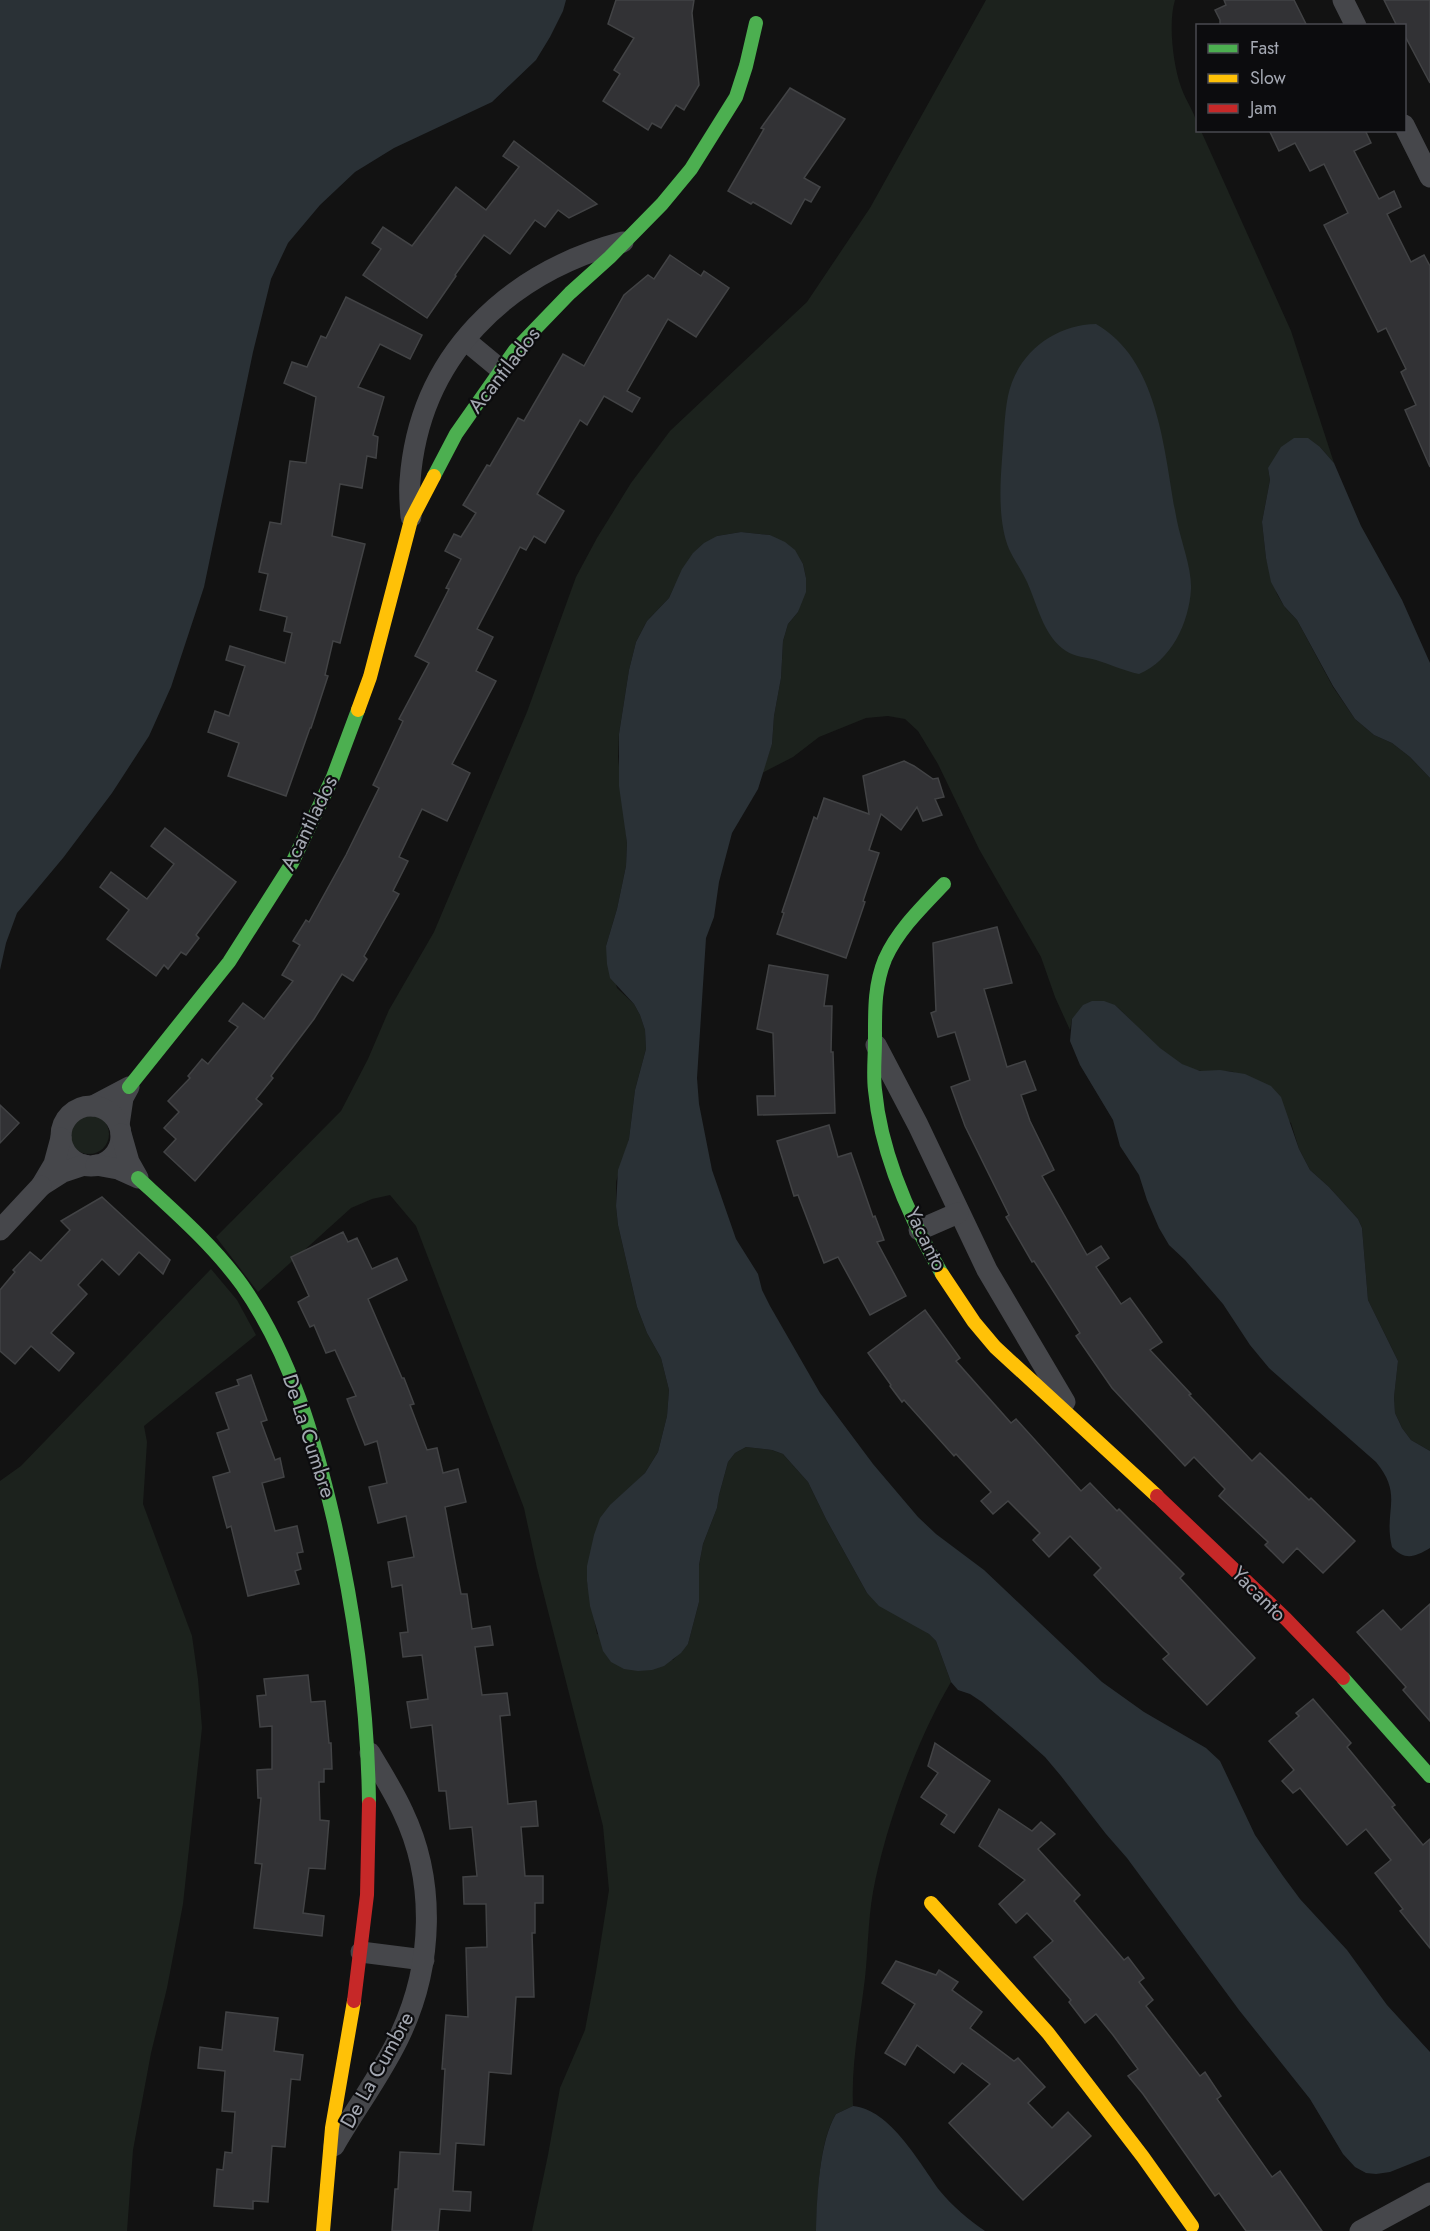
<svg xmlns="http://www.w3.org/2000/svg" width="1430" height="2231" font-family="Jost,sans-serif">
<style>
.green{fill:#1c221d}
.water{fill:#2a3136}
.building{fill:#323235;stroke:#424345;stroke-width:1.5}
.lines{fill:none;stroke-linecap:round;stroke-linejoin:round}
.street{stroke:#46474b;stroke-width:21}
.fast{stroke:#4caf50;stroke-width:14}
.slow{stroke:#ffc107;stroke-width:14}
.jam{stroke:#c62828;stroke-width:14}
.labels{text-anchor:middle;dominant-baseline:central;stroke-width:4.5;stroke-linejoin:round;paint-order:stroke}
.street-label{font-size:21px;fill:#a4a8b2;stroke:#0c0c0e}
</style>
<rect width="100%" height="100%" fill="#121212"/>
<g class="green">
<path d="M986 0H1175C1168 23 1173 64 1181 87 1186 102 1197 115 1198 130L1201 131 1291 331 1334 463 1320 447 1268 468 1270 480 1262 522 1266 558 1277 594 1284 606 1297 620 1333 687 1355 719 1374 735 1392 743 1410 757 1430 778V1451L1411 1440 1402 1428 1395 1413 1394 1397 1398 1361 1368 1300 1362 1228 1358 1219 1329 1187 1310 1170 1299 1149 1291 1123 1234 1072C1223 1070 1212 1072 1201 1071 1170 1067 1137 1025 1115 1005L1072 1019 1070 1030 1055 997 1041 957 979 849 938 764 918 731 905 719 888 716 866 718 819 737 793 757 762 773 772 744 774 716 781 678 783 641 788 624 798 612 806 578 803 564 794 550 770 535 741 532 717 536 675 585 669 598 647 621 636 642 629 670 619 734 618 757 627 843 626 866 617 909 606 946 617 988 634 1004 640 1015 645 1030 646 1049 635 1090 629 1139 616 1182V1206L618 1225 637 1307 647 1333 661 1358 669 1390 667 1416 658 1452 645 1473 633 1486 587 1581 597 1634 673 1660 688 1644 699 1602V1565L703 1544 717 1508 719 1495 728 1462 735 1453 746 1447 772 1450 783 1454 808 1482 826 1519 867 1593 929 1634 936 1641 951 1682C917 1739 885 1827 873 1892 868 1920 868 1950 865 1978 860 2021 851 2062 853 2106L836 2114C818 2143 818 2197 816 2231H532L548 2155 560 2088 585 2030 596 1972 609 1890 603 1826 537 1568 524 1508 416 1226 390 1195 372 1199 351 1208 258 1292 216 1237 341 1111 368 1059 389 1010 434 932 527 712 576 577 597 538 631 483 670 431 807 302 870 208Z"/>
<circle cx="89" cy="1134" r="20"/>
<path d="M211 1269 237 1300 256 1335 144 1426 147 1442 143 1504 192 1636 198 1679 202 1728 183 1904 167 1988 151 2053 133 2150 127 2231H0V1481L21 1466Z"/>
</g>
<g class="water">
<path d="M0 0H566L563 11 550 37 536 60 492 102 394 148 355 172 320 205 288 243 271 279 253 352 204 587 171 687 149 736 112 793 63 858 17 913 6 943 0 970Z"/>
<path d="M1096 324C1161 361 1164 456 1177 521 1181 541 1192 569 1191 589 1189 623 1171 661 1139 674 1124 671 1110 664 1096 660 1086 657 1075 657 1066 651 1045 637 1039 611 1030 589 1025 575 1015 562 1009 549 998 522 1000 486 1002 459 1004 438 1004 416 1008 396 1017 353 1054 325 1096 324Z"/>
<path d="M1294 438H1308L1320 447 1334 463 1361 526 1402 600 1430 663V778L1410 757 1392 743 1374 735 1355 719 1333 686 1297 620 1284 606 1271 582 1266 558 1262 522 1270 480 1268 468 1281 447Z"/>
<path d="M741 532 770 535 785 542 795 550 803 564 806 578V592L798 612 788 624 783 641 781 678 774 716 772 744 758 789 732 833 719 882 714 917 706 938 697 1078 699 1104 712 1170 736 1239 758 1274 762 1290 770 1306 820 1393 873 1464 918 1517 936 1534 984 1570 1102 1682 1144 1712 1206 1748 1220 1761 1255 1835 1283 1876 1300 1899 1347 1950 1387 2005 1430 2052V2156L1390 2172 1376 2174 1366 2173 1355 2167 1343 2154 1310 2099 1239 2010 1127 1858 1106 1834 1061 1776 1045 1757 1017 1732 982 1702 970 1694 958 1690 951 1682 936 1641 929 1634 879 1606 867 1593 826 1519 808 1482 783 1454 772 1450 746 1447 735 1453 728 1462 719 1495 717 1508 703 1544 699 1565V1602L688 1644 681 1653 664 1666 652 1670 638 1671 624 1669 611 1662 603 1651 590 1606 587 1581V1566L594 1535 600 1518 610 1505 645 1473 658 1452 667 1416 669 1390 661 1358 647 1333 637 1307 618 1225 616 1206 618 1170 629 1139 635 1090 646 1049 645 1030 640 1015 634 1004 610 978 607 964 606 946 617 909 626 866 627 843 619 786V734L629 670 636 642 647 621 669 598 682 569 693 553 704 543 717 536Z"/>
<path d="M1092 1001H1104L1115 1005 1160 1048 1182 1064 1200 1071 1220 1070 1245 1074 1271 1086 1281 1097 1299 1149 1310 1170 1329 1187 1358 1219 1362 1228 1368 1300 1398 1361 1394 1397 1395 1413 1402 1428 1411 1440 1430 1451V1548C1415 1557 1405 1561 1392 1547 1383 1510 1404 1496 1376 1462L1269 1368 1250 1345 1223 1304 1185 1260 1169 1245 1159 1228 1147 1200 1139 1175 1120 1146 1113 1120 1080 1065 1070 1041 1072 1019 1083 1005Z"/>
<path d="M853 2106C890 2109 920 2164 940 2191 952 2206 969 2220 985 2231H816C817 2197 819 2142 836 2114Z"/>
</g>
<g class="building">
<path d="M616 0H694L692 13 699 85 684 110 676 105 661 128 652 123 648 130 603 101 620 74 614 70 634 38 608 24Z"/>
<path d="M1224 0H1294L1307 26H1220V20L1215 10 1226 5Z"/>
<path d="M1384 0H1430V83L1404 34V26H1397Z"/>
<path d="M790 88 845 119 804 178 820 187 811 202 805 199 791 224 753 202 751 204 728 191 764 129 761 128Z"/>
<path d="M1269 130H1365L1371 143 1354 151 1379 199 1394 191 1401 207 1387 214 1411 262 1424 255 1430 266V467L1405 410 1416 405 1401 372 1406 369 1386 328 1378 332 1324 225 1348 213 1324 164 1310 171 1295 143 1279 151Z"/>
<path d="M514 141 597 204 569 218 558 210 545 227 535 220 510 254 484 235 455 275 456 276 427 318 363 275 381 249 372 243 383 227 412 246 456 187 486 210 519 167 503 156Z"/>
<path d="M670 255 701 276 704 271 729 288 696 337 668 319 627 391 640 398 632 412 604 396 587 425 580 420 537 494 564 511 545 543 534 536 526 550 520 547 477 629 493 637 476 671 496 681 452 764 470 773 447 821 422 809 399 857 408 861 393 891 399 894 364 956 367 959 353 981 342 974 314 1019 271 1076 273 1078 256 1099 262 1104 195 1181 164 1152 176 1139 164 1128 179 1112 168 1101 190 1078 188 1076 202 1059 208 1064 238 1027 229 1021 243 1003 264 1019 293 981 282 975 300 945 293 941 306 920 309 922 346 855 379 788 373 785 403 721 399 719 429 663 415 656 449 589 446 588 461 559 445 551 454 534 461 537 476 513 463 505 487 465 490 466 518 418 524 421 563 354 584 366 624 295 648 275 654 279Z"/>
<path d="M346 297 422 335 410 359 380 344 358 387 384 397 373 435 378 437 376 458 367 456 362 488 340 484 332 536 365 544 340 643 333 641 325 675 328 676 311 728H310L286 796 228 776 239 743 208 732 215 711 229 716 245 666 226 660 230 646 285 663 292 633 284 631 287 617 260 610 268 574 259 572 270 522 281 524 290 461 306 463 316 397 284 383 292 362 307 367 321 336 326 338Z"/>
<path d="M904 761 914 766 933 779 938 778 944 797 935 799 942 815 923 821 917 807 901 830 881 814 869 850 879 853 863 901 865 902 846 958 777 934 784 913 782 912 814 817 817 819 824 798 869 814 863 776Z"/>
<path d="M165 828 236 882 196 935 199 938 186 955 181 952 168 969 164 965 156 976 107 939 129 910 100 887 111 872 147 899 174 864 151 846Z"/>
<path d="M997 927 1012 983 984 989 1007 1067 1025 1061 1036 1090 1021 1095 1030 1121 1054 1170 1042 1176 1087 1255 1101 1246 1109 1258 1096 1267 1121 1304 1130 1298 1162 1342 1150 1350 1191 1394 1189 1395 1252 1461 1260 1453 1309 1500 1311 1498 1355 1541 1323 1573 1297 1548 1283 1563 1265 1545 1268 1542 1219 1496 1225 1489 1194 1457 1185 1466 1112 1388 1076 1336 1080 1333 1034 1261 1032 1262 1006 1217 1009 1215 965 1126 951 1087 970 1080 955 1032 938 1037 931 1013 936 1011 933 943Z"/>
<path d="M769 965 828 975 824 1006H832L831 1052H833L835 1113 758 1115 757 1096H775L773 1033 757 1029Z"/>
<path d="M0 1105 19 1123 0 1143Z"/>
<path d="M829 1125 838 1157 851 1153 873 1217 875 1216 884 1240 877 1242 906 1296 870 1315 838 1257 824 1263 798 1195 794 1196 777 1141Z"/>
<path d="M102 1197 170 1260 163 1274 139 1252 119 1275 102 1259 78 1285 87 1294 51 1333 74 1353 59 1371 31 1346 15 1364 0 1351V1290L15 1272 13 1270 30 1252 41 1261 70 1230 61 1221Z"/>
<path d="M343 1232 348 1242 357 1238 372 1269 397 1258 407 1280 368 1299 402 1378H404L414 1404 410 1405 427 1450 437 1448 443 1473 458 1469 466 1502 445 1507 461 1594H467L472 1629 490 1626 493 1645 475 1647 482 1695 507 1693 510 1715 500 1716 508 1804 536 1801 538 1826 521 1827 525 1876H543V1903H535V1933H532L534 1997H516L511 2074 489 2072 484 2145 456 2143 453 2191 471 2192 470 2211 440 2209 438 2231H392L395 2189H398L400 2152 440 2154 445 2069H442L446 2015 468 2017 466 1948 487 1947 486 1904H464L463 1877 477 1876 472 1827 450 1829 446 1791H439L432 1725 411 1728 407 1702 428 1699 422 1655 403 1657 400 1633 408 1632 402 1585 392 1587 388 1562 414 1557 406 1516 378 1523 369 1487 387 1483 377 1441 365 1445 347 1399 356 1396 335 1350 326 1353 314 1325 310 1327 298 1302 309 1296 291 1257Z"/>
<path d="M925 1310 960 1358 956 1361 1011 1423 1016 1419 1081 1491 1090 1483 1117 1511 1119 1509 1184 1574 1180 1578 1255 1658 1207 1705 1163 1659 1169 1654 1094 1575 1101 1568 1070 1536 1049 1557 1033 1540 1040 1533 1008 1501 993 1514 981 1501 991 1492 956 1454 954 1456 904 1400 902 1402 890 1386 891 1385 868 1353Z"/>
<path d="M251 1375 267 1420 261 1422 275 1460 280 1458 284 1477 262 1483 275 1531 297 1526 303 1552 297 1553 301 1569 295 1571 299 1584 248 1596 231 1526 227 1528 213 1477 230 1472 217 1433 229 1429 216 1393 239 1385 237 1380Z"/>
<path d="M1430 1604V1721L1403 1690 1406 1687 1357 1632 1383 1610 1401 1630Z"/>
<path d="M308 1675 311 1702 325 1701 329 1743H331L332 1769H324V1782H319L320 1820 329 1821 325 1869 309 1868 303 1913 324 1916 322 1936 254 1928 262 1864 255 1863 261 1798H258L257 1770 272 1769V1726L260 1727 257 1696 266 1695 264 1679Z"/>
<path d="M1313 1699 1351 1743 1347 1747 1395 1805 1392 1807 1423 1845 1430 1839V1948L1400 1911 1403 1909 1375 1873 1391 1860 1366 1829 1347 1845 1300 1788 1293 1793 1282 1781 1294 1770 1269 1741 1299 1716 1296 1713Z"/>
<path d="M935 1743 990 1781 954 1833 941 1824 947 1815 921 1797 938 1773 928 1766Z"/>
<path d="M999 1809 1032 1831 1041 1822 1055 1834 1038 1849 1080 1895 1074 1901 1124 1960 1128 1957 1144 1978 1139 1982 1153 2000 1146 2006 1200 2076 1205 2072 1221 2096 1217 2099 1272 2177 1280 2171 1322 2231H1246L1219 2193 1215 2196 1143 2094 1128 2076 1138 2069 1113 2035 1096 2014 1085 2023 1069 2002 1071 2000 1034 1957 1053 1941 1027 1913 1016 1923 999 1904 1025 1880 979 1846Z"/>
<path d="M896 1961 936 1975 939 1970 958 1982 952 1990 982 2012 970 2028 1014 2061 1018 2058 1045 2087 1028 2103 1052 2128 1068 2112 1091 2136 1023 2200 949 2123 990 2084 962 2063 954 2073 917 2045 905 2065 885 2053 915 2004 882 1983Z"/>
<path d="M226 2012 278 2018 274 2051 303 2055 300 2080 291 2079 285 2147 272 2146 268 2202 253 2201V2209L214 2206 217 2169 223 2170 225 2152 232 2153 235 2112 222 2111 225 2071 198 2068 200 2047 222 2050Z"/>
</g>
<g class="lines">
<g class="street">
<path d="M1343 0 1356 26"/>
<path d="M1404 125 1430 177"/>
<path d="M465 340 500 369"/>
<path d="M411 517C410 505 409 493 410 481 419 356 507 273 623 242"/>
<path d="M876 1045 918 1125 987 1270 1065 1402"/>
<path d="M93 1106 129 1087 123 1098 119 1125"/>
<circle cx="91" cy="1136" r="30"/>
<path d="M61 1138 54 1164 41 1186 63 1172 84 1165"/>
<path d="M96 1165 118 1169 138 1178 129 1162 121 1134"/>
<path d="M0 1230 41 1186"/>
<path d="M919 1230 958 1213"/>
<path d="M361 1952 424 1960"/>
<path d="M334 2146C355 2109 384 2071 401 2033 433 1964 436 1881 403 1812 394 1792 381 1772 370 1753"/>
<path d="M1360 2231 1430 2193"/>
</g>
<g class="fast">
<path d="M434 476 456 434 515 350 570 293 610 257 662 204 691 169 736 97 746 66 756 23"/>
<path d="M129 1087 229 962 292 863 333 777 358 710"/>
<path d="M138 1178C175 1212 213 1245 242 1285 291 1355 315 1439 334 1521 355 1614 368 1709 369 1804"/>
<path d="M942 1274C910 1219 881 1154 875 1090 873 1074 875 1057 875 1040 875 1012 874 986 885 959 898 930 922 907 944 884"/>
<path d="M1343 1678 1430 1776"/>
</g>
<g class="slow">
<path d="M358 710 370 677 411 520 434 476"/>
<path d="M942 1274 974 1322 995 1347 1157 1496"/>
<path d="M931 1903 1048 2033 1143 2157 1192 2226"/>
<path d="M323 2231 332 2128 354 2001"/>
</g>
<g class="jam">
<path d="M1157 1496 1286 1619 1343 1678"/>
<path d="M354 2001 367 1895 369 1804"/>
</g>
</g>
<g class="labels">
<g class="street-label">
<text transform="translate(504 370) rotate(-52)">Acantilados</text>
<text transform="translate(309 823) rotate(-64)">Acantilados</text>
<text transform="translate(926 1239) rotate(64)">Yacanto</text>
<text transform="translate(309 1436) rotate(72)">De La Cumbre</text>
<text transform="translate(1259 1594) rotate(45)">Yacanto</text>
<text transform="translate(377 2070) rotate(-61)">De La Cumbre</text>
</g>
</g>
<rect x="1196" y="24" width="210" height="108" fill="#0c0c0e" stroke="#494a50" stroke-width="1.5"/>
<rect x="1208" y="44" width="30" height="9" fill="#4caf50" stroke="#494a50" stroke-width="1.5"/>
<text x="1250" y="54" font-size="18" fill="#a4a8b2">Fast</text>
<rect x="1208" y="74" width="30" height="9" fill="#ffc107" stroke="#494a50" stroke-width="1.5"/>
<text x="1250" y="84" font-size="18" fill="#a4a8b2">Slow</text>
<rect x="1208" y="104" width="30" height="9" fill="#c62828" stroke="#494a50" stroke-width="1.5"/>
<text x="1250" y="114" font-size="18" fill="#a4a8b2">Jam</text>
</svg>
